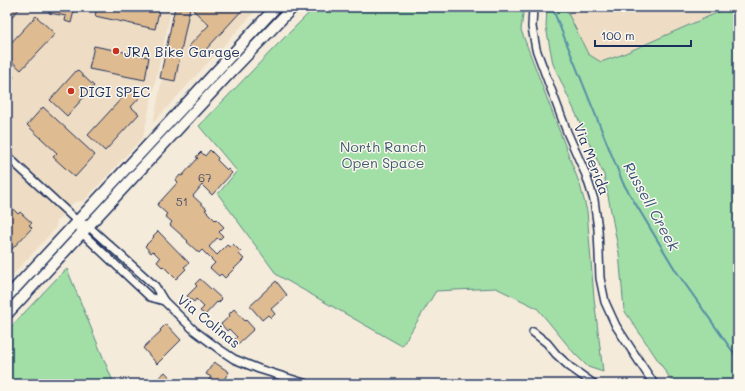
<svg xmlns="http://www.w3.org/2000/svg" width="745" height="391" font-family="Mali,sans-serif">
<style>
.built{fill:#eeddc4}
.green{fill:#a1dfa7;stroke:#5e8782}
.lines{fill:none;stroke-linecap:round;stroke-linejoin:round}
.stream{stroke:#558da4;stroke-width:2}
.building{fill:#dfbb91;stroke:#1b2f5e}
.street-casing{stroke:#1b2f5e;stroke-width:10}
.secondary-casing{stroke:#1b2f5e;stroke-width:13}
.street{stroke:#fbf7ec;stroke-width:7}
.secondary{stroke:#fbf7ec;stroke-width:10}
.poi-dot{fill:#c8321e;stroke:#fbf7ec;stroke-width:1.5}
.labels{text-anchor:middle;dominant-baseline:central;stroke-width:3;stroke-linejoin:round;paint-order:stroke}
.number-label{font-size:12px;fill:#4c526b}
.poi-label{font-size:14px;fill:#1b2f5e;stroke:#fbf7ec;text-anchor:start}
.park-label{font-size:14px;fill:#3c5b70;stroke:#fbf7ec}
.street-label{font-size:14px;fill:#1b2f5e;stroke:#fbf7ec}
.water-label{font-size:15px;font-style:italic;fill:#33567b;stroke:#fbf7ec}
</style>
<rect width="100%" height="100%" fill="#f5ebda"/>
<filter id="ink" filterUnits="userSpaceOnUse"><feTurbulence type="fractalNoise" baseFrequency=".025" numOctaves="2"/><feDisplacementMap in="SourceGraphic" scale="8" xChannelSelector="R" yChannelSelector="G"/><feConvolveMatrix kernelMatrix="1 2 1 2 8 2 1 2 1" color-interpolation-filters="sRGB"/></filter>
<g filter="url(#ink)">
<g class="built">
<path d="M7 7H172L143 137 84 201 74 202 57 221 55 229 7 281Z"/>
<path d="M177 7H259L153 123Z"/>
<path d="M565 7H730L621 55 601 62 588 54Z"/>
</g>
<g class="green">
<path d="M315 7H524L521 30 580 185 587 211 594 298 603 372 588 367 574 353 537 308 496 288 436 291 402 346 277 275 218 194 237 171 199 126 276 46Z"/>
<path d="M547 7H565L588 54 601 62 621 55 730 7H738V384H674L624 310 619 253 604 175 553 64 546 27Z"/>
<path d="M67 269 114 384H7V331L59 276Z"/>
</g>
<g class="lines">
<path class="stream" d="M551 7 554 12 623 183 676 271 738 359"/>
</g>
<g class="building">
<path d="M7 7H21L7 22Z"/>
<path d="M51 7H75L71 23 65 21 66 16 49 13Z"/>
<path d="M97 7H160L155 29 95 16Z"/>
<path d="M175 7H190L175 81 160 78Z"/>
<path d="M190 7H245L200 56 189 46 209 25Z"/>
<path d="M36 16 55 34 21 70 7 57V47Z"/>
<path d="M94 46 149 57 145 80 89 69Z"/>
<path d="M77 70 94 86 67 116 50 100Z"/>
<path d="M7 71 14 77 7 84Z"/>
<path d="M131 88 141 96 131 107 139 114 105 151 88 135Z"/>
<path d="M43 107 95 155 75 177 53 157 57 153 27 125Z"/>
<path d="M210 150 218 158 217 160 227 170 228 169 232 173 212 195 202 185 193 196 207 209 205 210 215 220 216 219 224 227 219 232 223 236 219 240 217 238 209 247 217 255 227 245 230 247 233 244 241 252 239 254 244 259 225 278 221 274 219 276 210 268 215 263 202 250 199 253 187 242 188 241 170 225 172 222 165 216 167 214 157 205 178 182 176 180 180 175 182 176 198 158 196 157 201 152 205 156Z"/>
<path d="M7 203 18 214 20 212 32 223 29 225 32 228 11 250 7 247Z"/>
<path d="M158 231 189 263 184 267 186 269 176 279 163 266 162 267 157 262 160 258 153 251 151 253 145 246 154 237 153 236Z"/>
<path d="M200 279 222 299 218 303 217 302 205 315 200 311 204 307 196 299 194 302 187 296 197 286 195 284Z"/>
<path d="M276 281 287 295 271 309 275 314 271 318 268 315 262 320 250 306 261 296 263 293Z"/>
<path d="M234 309 245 321 246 320 254 329 238 344 234 340 237 337 229 329 227 331 221 324 230 316 229 314Z"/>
<path d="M166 324 181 340 157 364 143 348 161 331 160 330Z"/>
<path d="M214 362 229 372 221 384H206L211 377 206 374Z"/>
<path d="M165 372 176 384H152Z"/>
</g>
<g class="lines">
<defs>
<g id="street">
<path d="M533 7 532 27 536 49 567 132 586 175 594 200 598 229 600 278 605 302 616 326 654 384"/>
<path d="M7 156 77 221 88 226 155 286 164 301 195 331 219 349 234 359 259 369 307 384"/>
<path d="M80 229 82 233 150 297 164 301"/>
<path d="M533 332 547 343 556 354 570 367 594 384"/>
</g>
<g id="secondary">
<path d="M7 297 276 7"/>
<path d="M7 314 226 77 293 7"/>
</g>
</defs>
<use href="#street" class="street-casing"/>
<use href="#secondary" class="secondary-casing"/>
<use href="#street" class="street"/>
<use href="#secondary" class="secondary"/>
</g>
</g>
<g class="poi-dot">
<circle cx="116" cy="51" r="4"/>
<circle cx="71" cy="91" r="4"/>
</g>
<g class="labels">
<g class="number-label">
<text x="205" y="177">67</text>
<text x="182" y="201">51</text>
</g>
<g class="poi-label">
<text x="124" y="51">JRA Bike Garage</text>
<text x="79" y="91">DIGI SPEC</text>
</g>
<g class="park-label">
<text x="383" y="146">North Ranch<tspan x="383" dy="16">Open Space</tspan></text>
</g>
<g class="street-label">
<text transform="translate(592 159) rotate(69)">Via Merida</text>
<text transform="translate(209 321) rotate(39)">Via Colinas</text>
</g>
<g class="water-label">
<text transform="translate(652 206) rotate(61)">Russell Creek</text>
</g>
</g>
<rect width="745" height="391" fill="none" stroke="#fbf7ec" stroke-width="24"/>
<rect x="12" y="12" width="721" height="367" fill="none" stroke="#1b2f5e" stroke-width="1.5" filter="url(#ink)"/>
<path d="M595 40v6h96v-6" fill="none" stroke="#1b2f5e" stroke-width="2"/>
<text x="601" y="40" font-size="12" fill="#1b2f5e" stroke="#fbf7ec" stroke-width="3" paint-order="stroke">100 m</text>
</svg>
